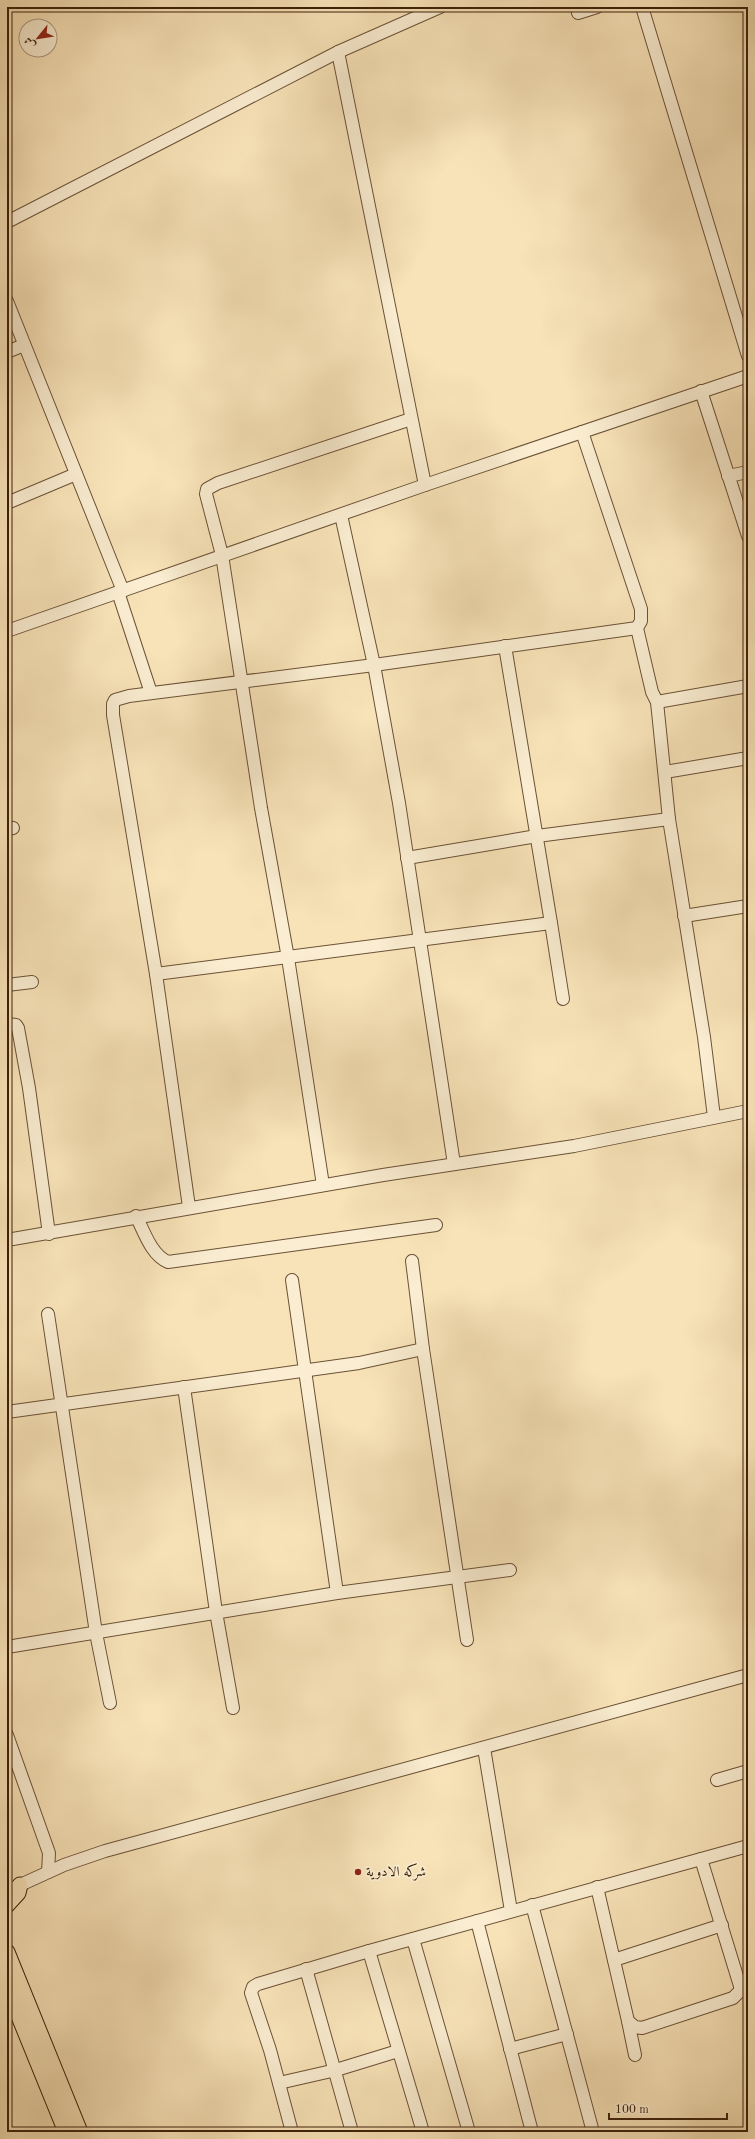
<svg xmlns="http://www.w3.org/2000/svg" width="755" height="2139" font-family="'Old Standard TT',Amiri,serif">
<style>
.lines{fill:none;stroke-linecap:round;stroke-linejoin:round}
.minor-casing{stroke:#6b5136;stroke-width:14}
.major-casing{stroke:#3c200a;stroke-width:17}
.minor{stroke:#faedd1;stroke-width:12}
.major{stroke:#f8e3b8;stroke-width:15}
.poi-dot{fill:#8f2418;stroke:#faedd1;stroke-width:1.5}
.labels{text-anchor:middle;dominant-baseline:central;stroke-width:3.5;stroke-linejoin:round;paint-order:stroke}
.poi-label{font-size:14px;fill:#3c200a;stroke:#faedd1;text-anchor:start}
</style>
<rect width="100%" height="100%" fill="#f8e3b8"/>
<filter id="stains"><feTurbulence type="fractalNoise" baseFrequency=".005" numOctaves="4"/><feColorMatrix values="0 0 0 0 .2 0 0 0 0 .09 0 0 0 0 .02 0 0 0 .5 -.17"/></filter>
<radialGradient id="worn" r=".72"><stop offset=".6" stop-color="#630" stop-opacity="0"/><stop offset="1" stop-color="#630" stop-opacity=".3"/></radialGradient>
<g class="lines">
<defs>
<g id="minor">
<path d="M642 7 748 356"/>
<path d="M578 13 597 7"/>
<path d="M338 52 425 485"/>
<path d="M7 222 338 52 440 7"/>
<path d="M7 301 123 591"/>
<path d="M7 352 24 345"/>
<path d="M701 391 748 536"/>
<path d="M582 432 641 609V621L637 628 652 692 657 702 669 819 704 1037 714 1117"/>
<path d="M728 476 748 472"/>
<path d="M7 503 76 474"/>
<path d="M341 515 374 665 399 803 454 1164"/>
<path d="M118 592 151 693"/>
<path d="M7 631 425 485 748 376"/>
<path d="M505 646 551 923"/>
<path d="M657 702 748 686"/>
<path d="M665 772 748 758"/>
<path d="M7 829 13 828"/>
<path d="M407 858 537 836 669 819"/>
<path d="M684 916 748 906"/>
<path d="M156 974 551 923 563 999"/>
<path d="M7 985 32 982"/>
<path d="M7 1024 16 1025 18 1028 29 1088 49 1234"/>
<path d="M323 1185 288 958 261 808 222 555 206 494 207 489 218 483 411 419"/>
<path d="M189 1207 156 974 113 715V704L115 700 129 696 374 665 637 628"/>
<path d="M136 1216C144 1231 151 1255 168 1262L436 1225"/>
<path d="M7 1240 383 1175 574 1146 748 1111"/>
<path d="M412 1261 423 1349 467 1640"/>
<path d="M292 1280 337 1593"/>
<path d="M48 1314 96 1633 110 1703"/>
<path d="M184 1387 216 1612 233 1708"/>
<path d="M7 1412 359 1363 423 1349"/>
<path d="M7 1647 337 1593 510 1570"/>
<path d="M7 1735 49 1853 48 1872"/>
<path d="M484 1748 511 1911"/>
<path d="M717 1780 748 1771"/>
<path d="M597 1887 628 2021 635 2027 642 2028 733 1998 740 1991V1986L701 1859"/>
<path d="M7 1891 64 1865 105 1851 748 1675"/>
<path d="M532 1905 593 2132"/>
<path d="M477 1921 532 2132"/>
<path d="M413 1939 469 2132"/>
<path d="M614 1960 722 1925"/>
<path d="M306 1969 352 2132"/>
<path d="M628 2021 635 2055"/>
<path d="M510 2049 567 2034"/>
<path d="M279 2083 336 2070 398 2051"/>
<path d="M292 2132 270 2050 251 1993 253 1987 258 1984 369 1951"/>
<path d="M423 2132 369 1951 748 1846"/>
</g>
<g id="major">
<path d="M7 1905 18 1893 20 1885"/>
<path d="M7 1952 80 2132"/>
<path d="M7 1987 66 2132"/>
</g>
</defs>
<use href="#minor" class="minor-casing"/>
<use href="#major" class="major-casing"/>
<use href="#minor" class="minor"/>
<use href="#major" class="major"/>
</g>
<circle class="poi-dot" cx="358" cy="1872" r="4"/>
<g class="labels">
<g class="poi-label">
<text x="366" y="1872">شركه الادوية</text>
</g>
</g>
<rect width="755" height="2139" fill="none" stroke="#f8e3b8" stroke-width="24"/>
<rect x="8" y="8" width="739" height="2123" fill="none" stroke="#3c200a" stroke-width="2"/>
<rect x="12" y="12" width="731" height="2115" fill="none" stroke="#3c200a"/>
<g transform="translate(38 38) rotate(240)"><circle r="19" fill="#faedd1" stroke="#ae9b81"/>
<path d="M0-3L7 15L0 10L-7 15Z" fill="#8f2418"/>
<text y="-6" font-size="11" font-weight="bold" text-anchor="middle" fill="#3c200a">ش</text>
</g>
<path d="M609 2113v6h118v-6" fill="none" stroke="#3c200a" stroke-width="2"/>
<text x="615" y="2113" font-size="12" fill="#3c200a" stroke="#faedd1" stroke-width="3" paint-order="stroke">100 m</text>
<rect width="100%" height="100%" filter="url(#stains)"/>
<rect width="100%" height="100%" fill="url(#worn)"/>
</svg>
